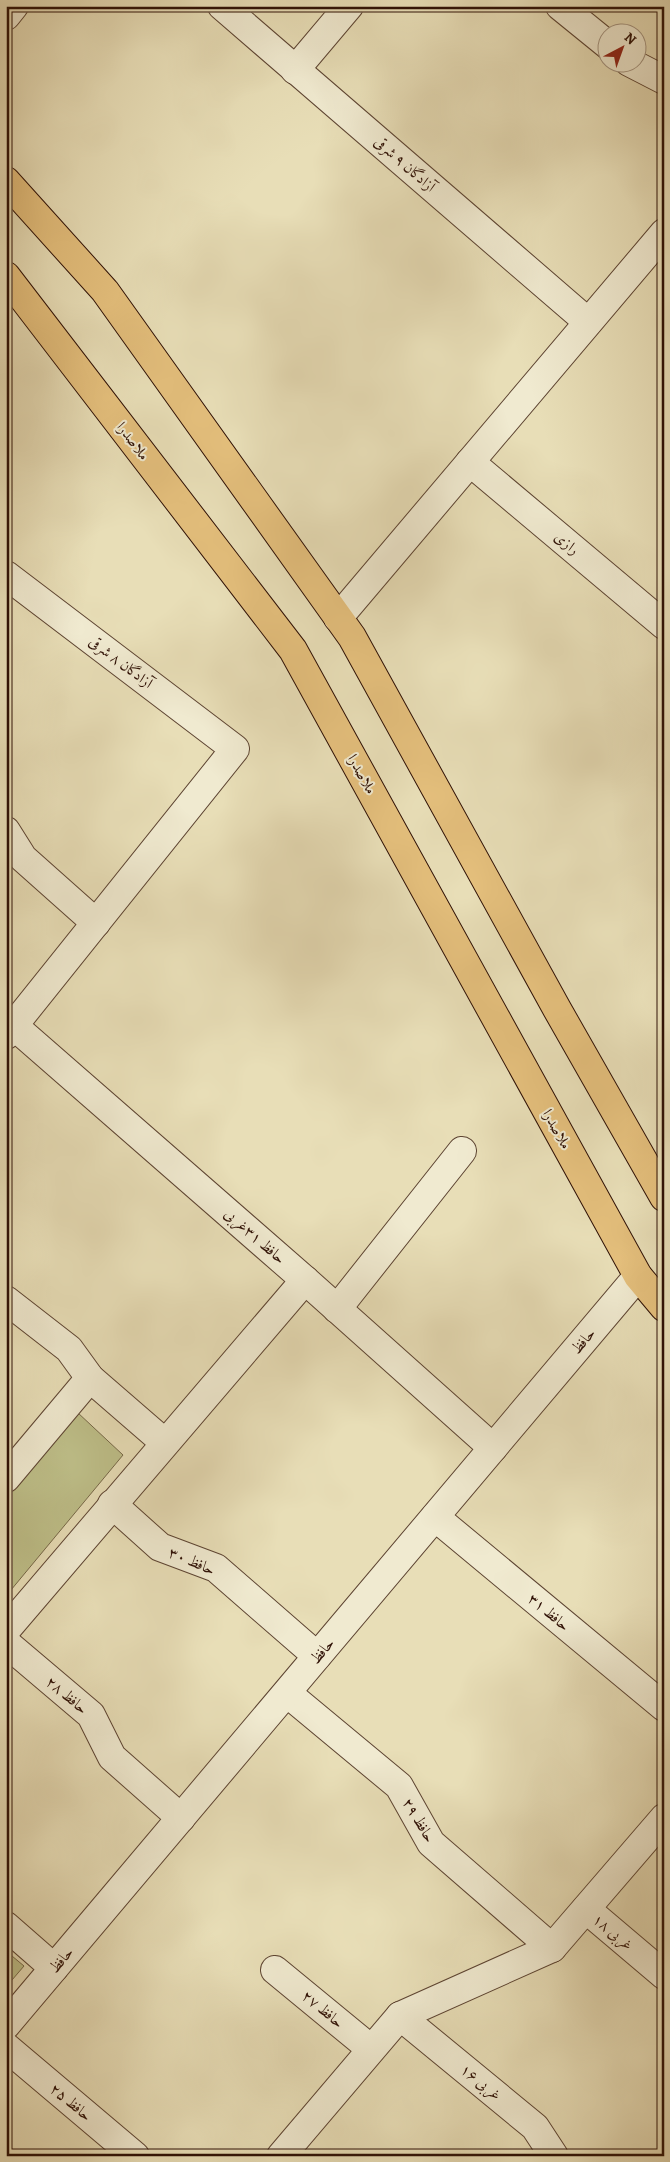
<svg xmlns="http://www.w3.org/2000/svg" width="670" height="2162" font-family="Alegreya,Amiri,serif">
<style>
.green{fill:#bebf89;stroke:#766848}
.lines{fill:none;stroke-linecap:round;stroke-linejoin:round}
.minor-casing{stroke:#5d4432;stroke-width:30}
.major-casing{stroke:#2f1106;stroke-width:30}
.minor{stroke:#f0ead0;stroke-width:28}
.major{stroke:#e4bf7c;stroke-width:28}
.labels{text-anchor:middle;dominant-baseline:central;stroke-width:4;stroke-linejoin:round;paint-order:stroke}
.street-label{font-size:15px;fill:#2f1106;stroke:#f0ead0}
</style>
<rect width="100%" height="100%" fill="#e8deb7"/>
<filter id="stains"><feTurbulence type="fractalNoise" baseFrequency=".004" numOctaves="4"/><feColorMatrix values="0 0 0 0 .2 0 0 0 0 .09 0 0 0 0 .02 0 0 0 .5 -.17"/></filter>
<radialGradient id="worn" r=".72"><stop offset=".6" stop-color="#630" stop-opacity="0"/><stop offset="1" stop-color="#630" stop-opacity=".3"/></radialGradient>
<g class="green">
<path d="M77 1412 123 1455 6 1596V1495Z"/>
<path d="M6 1951 24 1966 6 1987Z"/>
</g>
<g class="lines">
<defs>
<g id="minor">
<path d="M222 6 588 322"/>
<path d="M560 6 608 45"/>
<path d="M6 16 14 6"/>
<path d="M629 62 664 80"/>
<path d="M295 70 349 6"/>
<path d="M470 462 664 625"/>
<path d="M6 575 235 749 6 1035"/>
<path d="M338 618 664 233"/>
<path d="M6 831 23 858 96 923"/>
<path d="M14 1026 305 1280 493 1448"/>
<path d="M6 1300 69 1349 90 1378 165 1443"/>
<path d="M337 1309 462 1151"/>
<path d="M6 1478 90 1378"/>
<path d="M112 1504 160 1547 216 1568 317 1656"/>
<path d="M435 1517 664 1707"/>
<path d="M6 1630 305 1280"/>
<path d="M6 1643 91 1715 112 1757 181 1818"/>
<path d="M287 1693 399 1786 431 1843 552 1948"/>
<path d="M586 1909 664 1975"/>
<path d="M6 1926 54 1968"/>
<path d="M275 1970 371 2049"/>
<path d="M400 2016 535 2127 554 2156"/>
<path d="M6 2025 638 1276"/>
<path d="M6 2047 135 2156"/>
<path d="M281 2156 400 2016 552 1948 664 1818"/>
</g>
<g id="major">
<path d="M6 181 105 291 352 637 557 1009 664 1197"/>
<path d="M6 276 293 650 638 1276 664 1307"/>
</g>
</defs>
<use href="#minor" class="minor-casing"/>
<use href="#major" class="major-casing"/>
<use href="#minor" class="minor"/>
<use href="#major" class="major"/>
</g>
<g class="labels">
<g class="street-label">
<text transform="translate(405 164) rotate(41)">آزادگان ۹ شرقی</text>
<text transform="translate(133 441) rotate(53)">ملاصدرا</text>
<text transform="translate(567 543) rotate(40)">رازی</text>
<text transform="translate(121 662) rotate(37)">آزادگان ۸ شرقی</text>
<text transform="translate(362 774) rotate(61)">ملاصدرا</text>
<text transform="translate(557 1129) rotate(61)">ملاصدرا</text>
<text transform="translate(255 1236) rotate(41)">حافظ ۳۱غربی</text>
<text transform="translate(583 1341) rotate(-50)">حافظ</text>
<text transform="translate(192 1561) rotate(23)">حافظ ۳۰</text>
<text transform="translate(549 1612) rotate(40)">حافظ ۳۱</text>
<text transform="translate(322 1651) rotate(-50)">حافظ</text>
<text transform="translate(67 1695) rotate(40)">حافظ ۲۸</text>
<text transform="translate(419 1820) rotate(59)">حافظ ۲۹</text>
<text transform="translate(613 1932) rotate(40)">۱۸ غربی</text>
<text transform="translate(61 1960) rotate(-50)">حافظ</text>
<text transform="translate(323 2009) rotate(40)">حافظ ۲۷</text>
<text transform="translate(481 2082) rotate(39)">۱۶ غربی</text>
<text transform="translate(71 2102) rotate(40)">حافظ ۲۵</text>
</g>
</g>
<rect width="670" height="2162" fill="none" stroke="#e8deb7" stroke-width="25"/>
<rect x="8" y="8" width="655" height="2147" fill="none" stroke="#2f1106" stroke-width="2.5"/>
<rect x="12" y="12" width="645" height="2137" fill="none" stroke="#2f1106"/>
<g transform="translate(622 48) rotate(41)"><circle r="24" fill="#f0ead0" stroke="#a3937f"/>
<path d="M0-4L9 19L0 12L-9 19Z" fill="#8f2418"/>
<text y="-8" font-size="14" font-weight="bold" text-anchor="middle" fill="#2f1106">N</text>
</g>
<rect width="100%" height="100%" filter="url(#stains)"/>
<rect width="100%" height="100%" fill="url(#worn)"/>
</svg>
